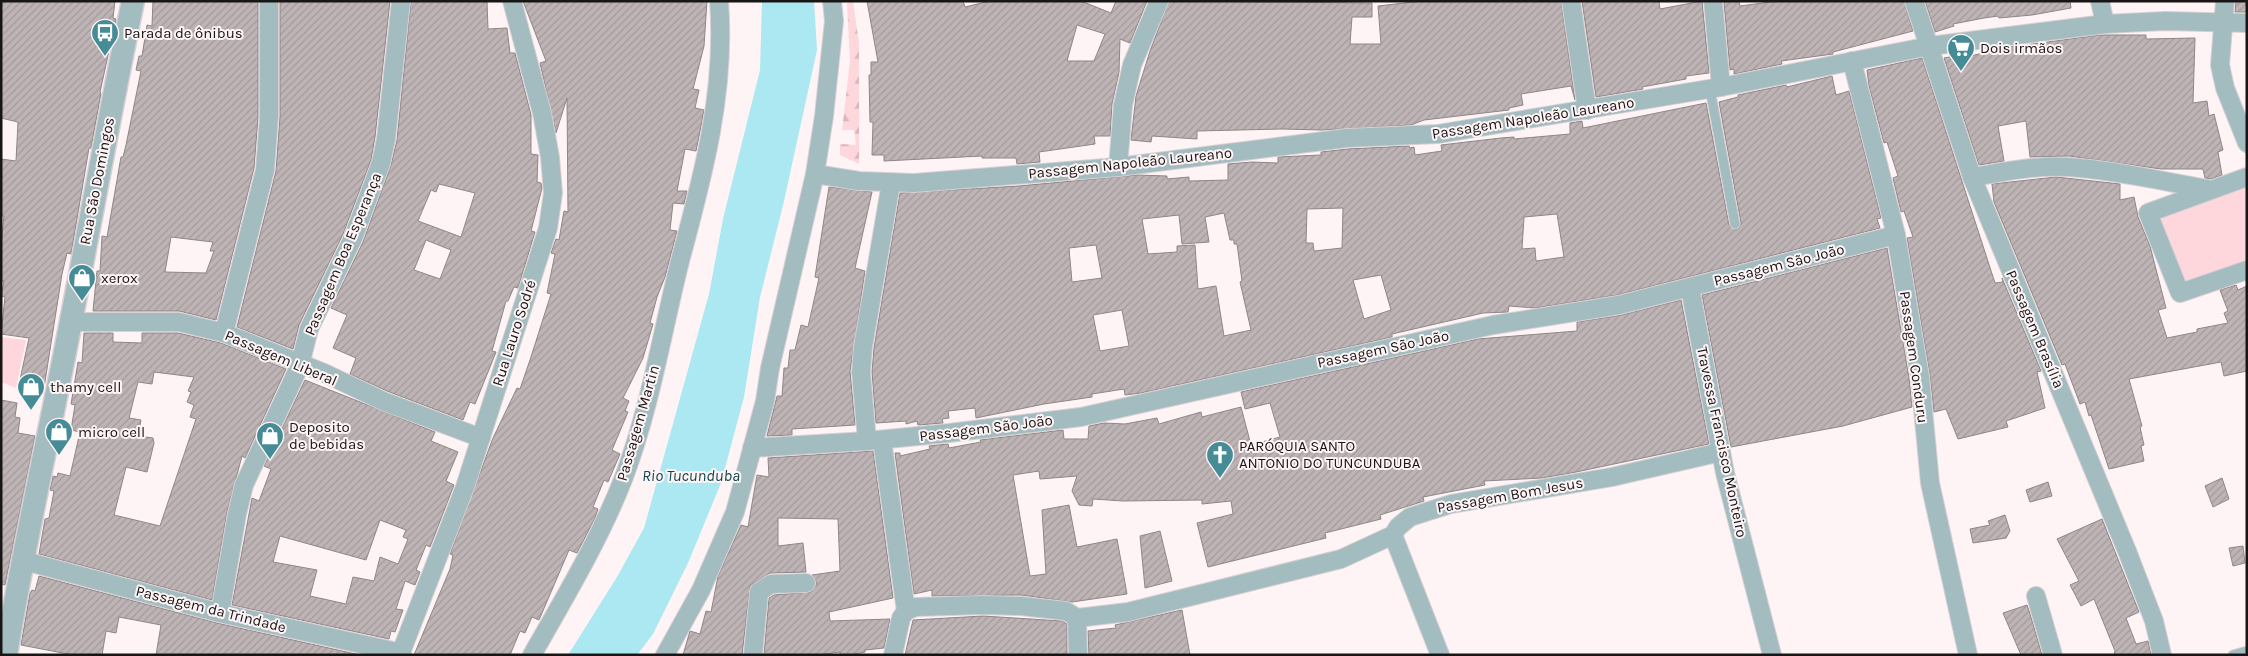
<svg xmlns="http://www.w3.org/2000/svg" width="2248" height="656" font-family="Karla,sans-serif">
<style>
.forest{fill:url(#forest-firs)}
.green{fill:#fed7dc}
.water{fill:#abe8f2}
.building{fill:url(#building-hatch);stroke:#8f8687;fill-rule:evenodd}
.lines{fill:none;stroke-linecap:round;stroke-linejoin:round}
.service-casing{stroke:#d9d0d2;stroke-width:11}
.minor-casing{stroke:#d9d0d2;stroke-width:20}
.tertiary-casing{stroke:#d9d0d2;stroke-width:25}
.service{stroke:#a2bcc0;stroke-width:9}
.minor{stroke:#a2bcc0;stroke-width:18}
.tertiary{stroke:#a2bcc0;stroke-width:22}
.labels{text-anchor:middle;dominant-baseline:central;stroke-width:4;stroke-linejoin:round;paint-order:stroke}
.poi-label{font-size:15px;fill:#181515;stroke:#fef4f6;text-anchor:start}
.street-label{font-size:15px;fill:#181515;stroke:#fef4f6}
.water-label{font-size:16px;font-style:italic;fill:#0f464e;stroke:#fef4f6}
</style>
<defs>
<pattern id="forest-firs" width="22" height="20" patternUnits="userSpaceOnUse" patternTransform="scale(1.25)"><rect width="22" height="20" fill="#fed7dc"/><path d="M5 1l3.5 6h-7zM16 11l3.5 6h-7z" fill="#d9b8bc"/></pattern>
<pattern id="building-hatch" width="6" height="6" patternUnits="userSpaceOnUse" patternTransform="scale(1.25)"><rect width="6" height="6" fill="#beb4b5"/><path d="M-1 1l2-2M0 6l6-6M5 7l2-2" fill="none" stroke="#a39a9b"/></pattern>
</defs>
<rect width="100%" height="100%" fill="#fef4f6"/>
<path class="forest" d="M853 1 859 43V164L840 155V144L856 145 854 130H842L850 61 847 3Z"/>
<g class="green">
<path d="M2247 185V269L2180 293 2153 218Z"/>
<path d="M1 337 26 340 16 388 1 382Z"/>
</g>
<path class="water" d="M762 1H814L817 50 784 201 760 297 744 397 721 483 688 563 653 634 637 655H568L617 577 644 528 709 294 723 219 760 70Z"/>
<g class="building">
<path d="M1 1H115L113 18 116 19 100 92 101 93 91 148H89L71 254 67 253 62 274 43 394 18 389 29 338 1 334 5 297 1 296 4 281H1V243L4 216H1V159L16 161 18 122 1 118Z"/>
<path d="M153 1H258V117L254 168 216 320 179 311H93L97 271H100L102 236 107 237 121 157H123L126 145 141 71 136 70 139 56H142L147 25 152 26ZM171 237 213 242 210 251H214L206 273 165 272Z"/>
<path d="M280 1H390L375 137 371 160 343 234 299 325 293 349 237 327 276 171 280 117Z"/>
<path d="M411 1H487L488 29 507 28 510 53H515L531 115V154L538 155 537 182 541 183 542 188 531 231 535 232 518 288 514 287 508 301H506L492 351 496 352 488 372 475 404 470 402 463 420 387 391 350 374 356 358 333 348 347 315 331 308 363 242 391 165 397 140ZM439 184 475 193 461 237 418 221 431 190 436 192ZM426 240 451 250 440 279 414 270Z"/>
<path d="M523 1H707L704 46 693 89 699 90 695 108 704 110 700 131 696 151 685 149 677 191H687L686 195 684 204 673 203 670 230 677 231 665 277 657 297 650 323 653 324 643 358 623 398 629 401 625 411 628 412 612 450 620 454 608 482 604 480 593 507 598 509 595 518 577 553 569 550 539 620 532 617 525 633 520 631 510 655H414L450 569 453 555 450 554 493 438 517 388 520 389 530 360 551 294 547 293 555 254 551 253 556 239 559 240 564 211 568 212 567 98 556 133 540 63 546 61Z"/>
<path d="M867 1H963L965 7 990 1H1081L1111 13 1116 1H1147L1130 43 1120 39 1119 72 1112 104 1110 136H1094L1095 144 1039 152 1040 162 1017 164 1016 158H982V156L884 161V155H872L873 122H870L869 75H871V62H878ZM1077 25 1105 34 1094 61H1067Z"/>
<path d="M1169 1 1372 3V17H1352L1350 44H1381L1378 6 1422 1H1561L1575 100 1571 86 1521 94 1523 105 1509 108V110L1424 120 1411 125 1322 130 1282 129 1197 131V139L1152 136 1151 142 1131 140 1136 96 1150 51Z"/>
<path d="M1582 1H1659L1660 9 1702 1 1709 73 1686 76V79L1642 87 1643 89 1596 97Z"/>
<path d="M1739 1 1740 6 1778 1H1904L1913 31 1833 52V54L1781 61 1782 64 1734 74V69L1730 70 1724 2Z"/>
<path d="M1925 1H2070L2071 8 2032 15 1999 18 1998 16 1984 18 1953 24 1954 26 1935 32Z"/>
<path d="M2236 1H2247V12H2235Z"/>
<path d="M2100 35H2146V39L2195 38 2193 103 2207 101 2209 116 2214 114 2223 150 2218 152 2222 175 2211 179 2205 178 2203 169H2161L2069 156 2030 157 2026 121 1998 126 2004 161 1979 165 1944 58 1966 54V57L1992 51V49H1995Z"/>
<path d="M1922 58 1995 283 2003 282 2002 278 2041 371 2037 372 2045 408 2006 421 2008 427 1958 439 1946 409 1934 412 1930 375 1907 238 1913 237 1904 211 1901 212 1893 178 1898 176 1887 142 1884 143 1869 86 1867 70Z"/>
<path d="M1832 76 1836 95 1849 91 1881 218 1877 219 1880 228 1617 295 1535 308 1509 306 1508 312 1483 313 1392 334V337L1141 393 1125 395 1124 389 1092 394V397L1044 404 976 418 975 408 948 411 949 418 942 419 943 423 918 425 917 421 906 424V421L876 423 872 372 874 348 900 193 1019 186 1137 175 1167 176V179L1189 177V181L1228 180V164L1252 162 1278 163V157L1321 155V152L1348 149 1409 146 1410 148 1414 147 1415 155 1442 151 1441 145 1501 138 1514 137V139L1570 134V123L1582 121 1583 128 1706 103 1729 225 1736 230 1739 228 1741 223 1719 102 1738 97V95L1786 85 1787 87ZM1343 208 1342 248 1314 251 1313 243H1306L1307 209ZM1224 213 1230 240H1234V244H1237L1242 281 1240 282 1251 330 1224 336 1216 286 1198 289 1195 245 1177 246V252L1148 254 1142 219 1179 215 1182 244 1209 242 1205 217ZM1557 214 1564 257 1536 261 1535 248 1522 249 1524 217ZM1096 245 1102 278 1072 282 1069 248ZM1381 275 1391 310 1364 319 1353 280ZM1122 310 1129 346 1100 351 1093 315Z"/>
<path d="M2056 177 2120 184V200L2134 197 2138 217 2150 246 2166 308 2158 310 2167 338 2197 332V329L2228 323 2224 313 2228 311 2220 290 2236 285 2238 290 2247 286V371L2224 376 2221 362 2129 379 2142 426 2140 427 2144 445 2141 446 2144 461 2109 469 2091 415 2089 416 2085 402 2080 404 2065 364 2062 365 1994 202 1992 184Z"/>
<path d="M829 187 872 192 855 268 865 271 850 371 855 425 792 429V435L767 436 777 396H782L784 368H788L790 350H795L801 325 808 327 819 278 815 277Z"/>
<path d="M1887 248 1909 378 1912 407 1843 426 1731 447 1702 295Z"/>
<path d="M1681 300 1709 444 1576 472 1542 478 1484 481 1485 485 1423 497 1424 501 1380 515 1381 519 1325 533 1326 538 1208 567 1197 523 1233 514 1231 501 1202 504V500L1123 501 1093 499 1092 506 1079 505 1072 491 1077 476 1040 479 1039 471 1013 475 1030 576 1046 574 1042 510 1069 505 1077 547 1117 539 1127 594 1072 602 1021 595 932 596V590L914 594 895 453H900V456L930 449 929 446 948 444 949 448 981 442 980 440 1063 430 1064 439H1088L1089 426 1104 423 1125 424 1157 418 1159 424 1201 412 1202 417 1241 407 1251 445 1280 437 1270 403 1245 409 1241 392 1478 339 1577 331V322L1622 315Z"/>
<path d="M84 333H113V342L142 343V333H178L221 343 286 369 245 458 242 456 227 512 212 600 39 554 45 519 49 518 54 491 50 490 53 476 57 477 58 473 70 476 80 432 71 430 75 405 71 404 78 362 82 363ZM154 372 194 377 188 391 191 392 187 402 194 405 190 417 196 419 160 526 114 515 126 467 147 472 154 443 153 438 138 436 141 420 129 418 138 382 152 384Z"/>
<path d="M305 380 435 432 431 441 458 452 446 481 454 485 430 547 426 545 416 570 420 572 415 585 405 581 396 609 403 610 395 632 391 631 389 639 232 605 252 498 259 501 271 469 264 466ZM380 520 406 530 403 537 408 539 398 564 380 557 374 581 353 577 346 604 310 596 317 570 273 562 280 536 366 560Z"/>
<path d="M1 400 17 403 15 417 20 418 18 433 35 436 5 585 1 584Z"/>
<path d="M873 451 893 598 829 612 830 621 890 619 884 648 865 650V652L850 655H840V652L819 655H764L769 598 774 595 811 592 817 583 812 575 840 571 838 519 778 518V546L803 543 806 572 770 573 750 586 742 655H683L690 631 700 634 706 611 711 612 718 576 741 525 748 527 757 475 769 477 768 458Z"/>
<path d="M2222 478 2229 499 2213 507 2205 486Z"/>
<path d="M2048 482 2052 496 2030 502 2026 490Z"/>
<path d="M2005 515 2010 531 2006 538 1973 543 1970 529 1990 525 1988 521Z"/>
<path d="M2102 519 2139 612 2126 618 2136 644 2148 641 2151 655H2114L2115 651 2094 599 2081 606 2070 585 2079 581 2057 539Z"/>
<path d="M1160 531 1172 581 1145 588 1140 536Z"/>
<path d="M2243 546 2245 563 2233 566 2229 548Z"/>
<path d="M39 576 217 623 360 655H156L161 625 119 617 116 633 106 631 102 655H73L21 645 30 593 32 590 35 591Z"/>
<path d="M2027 605 2030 614 2042 655H2021L2003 613Z"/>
<path d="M1182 610 1190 655H1089L1088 631 1116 628 1115 625Z"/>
<path d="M983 616 1062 621 1067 624V655H905L913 620Z"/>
</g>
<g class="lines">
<defs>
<g id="service">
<path d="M1710 89 1735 224"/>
<path d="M2233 655 2247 651"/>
</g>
<g id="minor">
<path d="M1571 1 1587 110"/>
<path d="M1713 1 1721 87"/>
<path d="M1914 1 1972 177 2127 551 2154 621 2162 655"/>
<path d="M2100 1 2105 24"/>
<path d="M2225 1 2220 65 2225 88 2247 143"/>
<path d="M1852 61 1896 235 1920 377 1930 483 1968 655"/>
<path d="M1118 167 1123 105 1132 65 1159 1"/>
<path d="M815 174 859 181 914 183 1118 167 1347 138 1438 134 1721 87 1930 46 2105 24 2165 21 2247 23"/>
<path d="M1972 177C2004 172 2035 165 2068 167 2115 170 2161 181 2208 189"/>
<path d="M2247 177 2148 213 2180 293 2247 270"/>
<path d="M1690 288 1725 473 1772 655"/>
<path d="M71 322H179L224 333 322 372 383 401 481 438"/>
<path d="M224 333 265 170 269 117V1"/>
<path d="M882 440 906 611"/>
<path d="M867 441 861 372 863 347 891 183"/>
<path d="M752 448 867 441 949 433 1081 417 1493 325 1619 305 1896 235"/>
<path d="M1393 535 1440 655"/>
<path d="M21 560 220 613 402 653"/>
<path d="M2036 596 2053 655"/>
<path d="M220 613 237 514 244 485 300 365 309 329 353 238 381 163 386 139 401 1"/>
<path d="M1077 618 1078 655"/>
<path d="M400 655 465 487 548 228 553 193 550 157 542 113 512 1"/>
<path d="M532 655C565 597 600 539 624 477 650 408 662 333 680 261 703 176 726 91 719 1"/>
<path d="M665 655 701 590 735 512 765 401 770 368 815 174 824 116 834 21 832 1"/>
<path d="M753 655 759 592 771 584 806 583"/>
<path d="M893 655 901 618 906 611 916 607 983 605 1021 606 1066 611 1077 618 1128 612 1341 559 1393 535 1398 527 1410 517 1451 504 1612 477 1721 452"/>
</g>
<path id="tertiary" d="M6 655C24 543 50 432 71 321 92 214 111 107 133 1"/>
</defs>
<use href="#service" class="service-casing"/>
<use href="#minor" class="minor-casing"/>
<use href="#tertiary" class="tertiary-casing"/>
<use href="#service" class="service"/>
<use href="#minor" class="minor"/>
<use href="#tertiary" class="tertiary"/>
</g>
<defs>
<symbol id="bus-pin" viewBox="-11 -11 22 30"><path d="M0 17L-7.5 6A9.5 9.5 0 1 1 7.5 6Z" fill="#468c97" stroke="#fef4f6"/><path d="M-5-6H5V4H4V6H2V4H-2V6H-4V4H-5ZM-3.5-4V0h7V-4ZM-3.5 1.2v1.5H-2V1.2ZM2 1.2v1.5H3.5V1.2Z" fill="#fff"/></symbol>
<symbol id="supermarket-pin" viewBox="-11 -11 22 30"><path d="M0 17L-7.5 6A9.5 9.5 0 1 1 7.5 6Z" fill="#468c97" stroke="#fef4f6"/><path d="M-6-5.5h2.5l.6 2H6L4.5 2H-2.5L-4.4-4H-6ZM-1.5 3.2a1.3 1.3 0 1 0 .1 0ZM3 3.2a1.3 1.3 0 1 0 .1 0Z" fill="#fff"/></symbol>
<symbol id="shop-pin" viewBox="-11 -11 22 30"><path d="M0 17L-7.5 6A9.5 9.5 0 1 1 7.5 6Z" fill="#468c97" stroke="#fef4f6"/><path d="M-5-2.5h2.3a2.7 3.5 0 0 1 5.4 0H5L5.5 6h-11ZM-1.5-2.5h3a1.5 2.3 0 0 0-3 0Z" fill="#fff"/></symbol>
<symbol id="church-pin" viewBox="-11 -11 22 30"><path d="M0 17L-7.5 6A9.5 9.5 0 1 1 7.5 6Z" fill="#468c97" stroke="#fef4f6"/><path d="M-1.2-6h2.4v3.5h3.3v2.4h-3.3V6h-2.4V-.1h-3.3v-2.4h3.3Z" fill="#fff"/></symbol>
</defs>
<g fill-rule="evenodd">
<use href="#bus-pin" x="89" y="17" width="32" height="43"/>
<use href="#supermarket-pin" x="1945" y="32" width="32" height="43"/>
<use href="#shop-pin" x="66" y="262" width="32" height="43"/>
<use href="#shop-pin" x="15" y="371" width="32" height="43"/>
<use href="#shop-pin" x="43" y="416" width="32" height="43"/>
<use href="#shop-pin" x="254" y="420" width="32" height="43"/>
<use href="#church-pin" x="1204" y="439" width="32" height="43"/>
</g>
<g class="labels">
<g class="poi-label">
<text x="124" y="33">Parada de ônibus</text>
<text x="1980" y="48">Dois irmãos</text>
<text x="101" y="278">xerox</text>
<text x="50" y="387">thamy cell</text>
<text x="289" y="427">Deposito<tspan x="289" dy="17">de bebidas</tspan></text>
<text x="78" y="432">micro cell</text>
<text x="1239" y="446">PARÓQUIA SANTO<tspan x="1239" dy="17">ANTONIO DO TUNCUNDUBA</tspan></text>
</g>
<g class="street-label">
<text transform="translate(1533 118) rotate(-9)">Passagem Napoleão Laureano</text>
<text transform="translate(1130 163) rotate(-6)">Passagem Napoleão Laureano</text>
<text transform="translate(97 181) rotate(-79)">Rua São Domingos</text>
<text transform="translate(343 254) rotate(-67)">Passagem Boa Esperança</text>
<text transform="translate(1779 265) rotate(-14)">Passagem São João</text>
<text transform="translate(2035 329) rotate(67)">Passagem Brasília</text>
<text transform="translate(514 333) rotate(-72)">Rua Lauro Sodré</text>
<text transform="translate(1383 349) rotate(-12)">Passagem São João</text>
<text transform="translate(1914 357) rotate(82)">Passagem Conduru</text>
<text transform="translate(281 358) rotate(23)">Passagem Liberal</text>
<text transform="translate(638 423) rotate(-74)">Passagem Martin</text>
<text transform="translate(986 428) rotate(-7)">Passagem São João</text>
<text transform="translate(1722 442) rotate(78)">Travessa Francisco Monteiro</text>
<text transform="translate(1510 495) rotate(-10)">Passagem Bom Jesus</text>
<text transform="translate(211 609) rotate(14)">Passagem da Trindade</text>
</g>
<g class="water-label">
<text x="691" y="475">Rio Tucunduba</text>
</g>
</g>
<rect width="2248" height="656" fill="none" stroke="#181515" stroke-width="5"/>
</svg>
